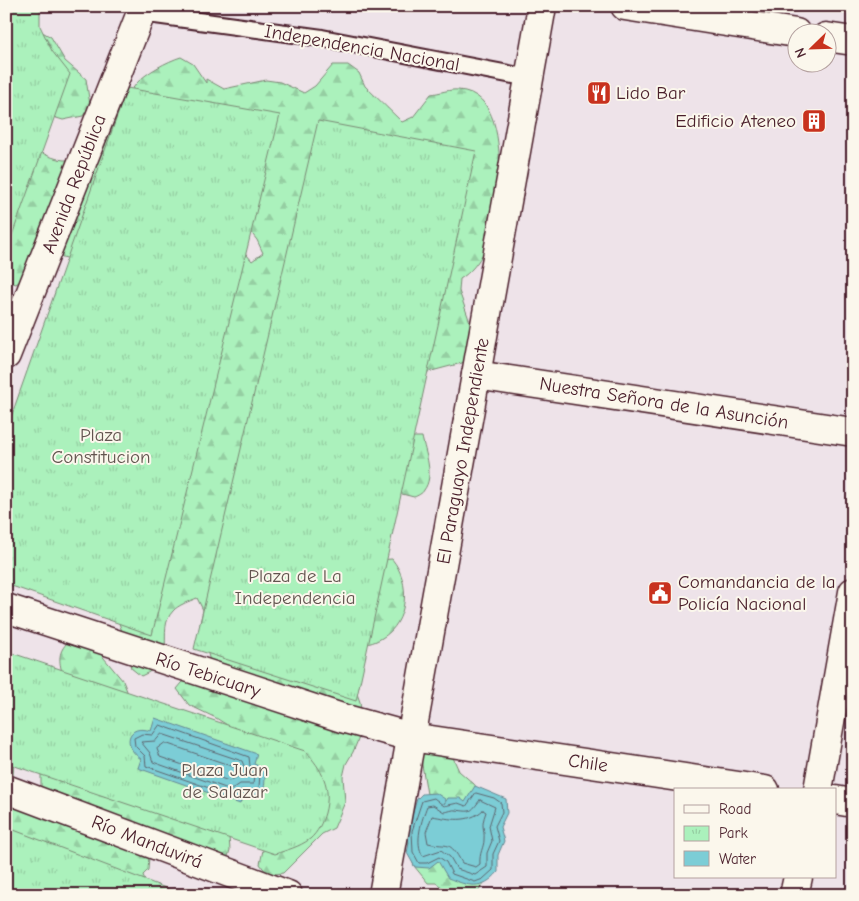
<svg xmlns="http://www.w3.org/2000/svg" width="859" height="901" font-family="'Comic Neue',sans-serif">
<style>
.forest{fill:url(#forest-firs);stroke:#7a8874}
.park{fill:url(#park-tufts);stroke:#7a8874}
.water{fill:#7ccdd6;stroke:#688792}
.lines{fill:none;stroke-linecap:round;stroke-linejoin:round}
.shore{stroke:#5e656f;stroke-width:1}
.service-casing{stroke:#4a1f2b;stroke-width:20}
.minor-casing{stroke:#4a1f2b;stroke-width:31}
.trunk-casing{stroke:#4a1f2b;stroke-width:31}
.service{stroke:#fbf7ec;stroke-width:16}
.minor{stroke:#fbf7ec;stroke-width:28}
.trunk{stroke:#fbf7ec;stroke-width:28}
.labels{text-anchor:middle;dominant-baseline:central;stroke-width:4;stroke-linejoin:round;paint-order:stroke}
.street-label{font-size:19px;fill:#4a1f2b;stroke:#fbf7ec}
.poi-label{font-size:19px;fill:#4a1f2b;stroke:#fbf7ec;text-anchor:start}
.park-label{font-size:19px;fill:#62544f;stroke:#fbf7ec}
</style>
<defs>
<pattern id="forest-firs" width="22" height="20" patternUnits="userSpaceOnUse" patternTransform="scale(1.25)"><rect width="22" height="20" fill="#abf1bc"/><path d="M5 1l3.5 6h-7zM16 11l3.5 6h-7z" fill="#95cea2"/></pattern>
<pattern id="park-tufts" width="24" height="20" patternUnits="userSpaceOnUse" patternTransform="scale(1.25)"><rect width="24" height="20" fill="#abf1bc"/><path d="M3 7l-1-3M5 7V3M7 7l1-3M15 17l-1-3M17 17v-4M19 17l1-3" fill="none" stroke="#95cea2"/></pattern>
</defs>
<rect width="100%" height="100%" fill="#eee3e9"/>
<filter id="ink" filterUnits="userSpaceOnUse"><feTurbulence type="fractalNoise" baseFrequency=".02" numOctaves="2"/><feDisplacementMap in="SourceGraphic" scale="10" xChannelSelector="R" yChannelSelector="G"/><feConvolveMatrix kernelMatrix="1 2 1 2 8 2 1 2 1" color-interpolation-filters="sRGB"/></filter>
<g filter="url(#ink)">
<g class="forest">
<path d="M32 26 51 37 65 61 86 79 90 105 83 116 63 120 50 116 6 29Z"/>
<path d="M181 57 193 64 206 83V79L224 89 266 80 280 82 304 93 315 86 333 65H348L359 73 365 86 402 122 413 117 431 94C440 93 450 89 458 90 498 92 499 145 500 174 501 187 503 202 499 216 491 239 481 266 460 279L459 291 472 328V354L462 363 424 373 408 437H422C425 452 435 476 424 490 423 493 417 496 414 497L402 494H374L350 562 392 559C411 582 409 622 382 638 370 646 355 645 340 647L360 702 363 728 353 752 346 764 343 777 345 802 334 828 322 834 283 873 268 875 260 864 263 850 279 827 240 733 216 718 189 705 177 689 187 677H214L200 623 203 610 197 598C190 601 178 605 173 611 154 631 182 659 141 676L131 668 123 634 114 610 235 241 252 261 263 253 257 240 240 219 71 259 58 256 16 284 6 281V129C23 140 43 158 64 160 78 162 107 129 115 117 122 107 128 94 136 84 145 73 168 61 181 57Z"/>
<path d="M70 640 99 652 123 681 129 696 62 672C58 658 59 650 70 640Z"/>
<path d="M6 742 14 763 12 786 41 792V770L93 778 105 797V792L229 837 230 850 226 863 149 857 148 870 143 875 148 887 6 895Z"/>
<path d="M420 753H451L459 771 474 784 482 795 486 880 476 895H453L436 883H428L414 866 409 854 408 840 409 833 427 794Z"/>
</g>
<g class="park">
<path d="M6 6H40V26L52 51 70 74 6 252Z"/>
<path d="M127 88 280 115 152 635 6 584V431Z"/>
<path d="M318 121 476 151 356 701 194 649Z"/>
<path d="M6 651 305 751C322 769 332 787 325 813 322 823 318 832 310 839 299 847 287 850 275 854L6 763Z"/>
<path d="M6 827 184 895H6Z"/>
</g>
<g class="water">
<path d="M155 718 257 754 254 764C268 769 265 777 264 790L257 795H243L240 804 138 768 141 759C122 746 126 723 151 731Z"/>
<path d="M475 786 506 799 507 813 500 827 504 841 498 855V872C482 891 468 886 448 878L438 861 429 868 415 867 407 853 409 843 407 831 417 799 422 794 436 793 445 799 444 804 448 798H460L465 802Z"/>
</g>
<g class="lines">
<g class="shore">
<path d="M160 725 249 757 250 766 260 774 259 787 254 791 241 790 235 797 146 766 145 756 135 746 134 738 142 734 152 735Z"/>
<path d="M162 734 242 761 246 771 254 776 253 784H240L231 790 153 762 150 753 141 742 155 741Z"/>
<path d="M165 743 235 767 239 776 229 781 160 757 157 749Z"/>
<path d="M476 793 494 798 501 803 502 812 495 826 499 841 493 854V870L483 879 475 882 452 874 446 862 439 857 427 863H419L413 852 412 831 422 801 434 798 444 806 458 803 466 806Z"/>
<path d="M480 800 495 807 489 826 492 841 487 853V867L475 875 457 869 450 857 441 850 423 856C414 843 422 819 427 806L433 805 444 812C448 812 453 809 456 810 472 812 470 813 480 800Z"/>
<path d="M483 810 486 812C480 828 485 827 484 840 484 847 479 853 480 864L476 867 462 863C449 839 449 848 428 843L426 832 432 816C450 819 468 824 483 810Z"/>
</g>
<defs>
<path id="service" d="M142 6 141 13 322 38 529 78"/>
<g id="minor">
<path d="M625 6 796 33"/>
<path d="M826 37 853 41"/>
<path d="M6 355 141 13"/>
<path d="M476 375 853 432"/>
<path d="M6 608 342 718 411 737 765 790"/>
<path d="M6 789 288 895"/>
<path d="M818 790 853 592"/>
<path d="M835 800 853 803"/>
<path d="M794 895 798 877"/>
</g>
<path id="trunk" d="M383 895 542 6"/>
</defs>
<use href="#service" class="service-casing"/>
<use href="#minor" class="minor-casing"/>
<use href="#trunk" class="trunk-casing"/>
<use href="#service" class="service"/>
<use href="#minor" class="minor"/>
<use href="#trunk" class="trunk"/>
</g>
</g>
<defs>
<symbol id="restaurant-square" viewBox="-11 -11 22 22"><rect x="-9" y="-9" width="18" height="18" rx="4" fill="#c8321e" stroke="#fbf7ec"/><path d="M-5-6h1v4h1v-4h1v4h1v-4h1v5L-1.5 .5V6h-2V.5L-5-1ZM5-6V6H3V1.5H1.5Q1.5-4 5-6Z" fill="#fff"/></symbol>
<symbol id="building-square" viewBox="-11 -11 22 22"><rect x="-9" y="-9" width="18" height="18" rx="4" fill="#c8321e" stroke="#fbf7ec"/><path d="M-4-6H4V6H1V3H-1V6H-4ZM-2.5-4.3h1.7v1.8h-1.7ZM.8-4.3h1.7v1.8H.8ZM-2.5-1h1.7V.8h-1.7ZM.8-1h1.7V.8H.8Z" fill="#fff"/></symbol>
<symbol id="civic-square" viewBox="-11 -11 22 22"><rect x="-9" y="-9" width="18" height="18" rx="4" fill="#c8321e" stroke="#fbf7ec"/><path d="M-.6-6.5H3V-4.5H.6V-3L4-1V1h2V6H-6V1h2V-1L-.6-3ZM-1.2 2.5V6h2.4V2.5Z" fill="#fff"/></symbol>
</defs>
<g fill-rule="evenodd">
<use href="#restaurant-square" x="585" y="79" width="28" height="28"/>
<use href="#building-square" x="800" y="107" width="28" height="28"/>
<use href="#civic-square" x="646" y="579" width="28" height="28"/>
</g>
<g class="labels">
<g class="street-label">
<text transform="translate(362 48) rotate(10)">Independencia Nacional</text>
<text transform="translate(74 184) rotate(-69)">Avenida República</text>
<text transform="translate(664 403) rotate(9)">Nuestra Señora de la Asunción</text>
<text transform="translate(463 451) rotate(-80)">El Paraguayo Independiente</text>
<text transform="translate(208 675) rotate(18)">Río Tebicuary</text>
<text transform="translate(588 763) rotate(8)">Chile</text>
<text transform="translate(147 842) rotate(21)">Río Manduvirá</text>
</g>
<g class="poi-label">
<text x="616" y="93">Lido Bar</text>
<text x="796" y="121" text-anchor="end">Edificio Ateneo</text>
<text x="678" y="582">Comandancia de la<tspan x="678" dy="22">Policía Nacional</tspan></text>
</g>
<g class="park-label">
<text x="101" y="435">Plaza<tspan x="101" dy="22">Constitucion</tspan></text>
<text x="295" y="576">Plaza de La<tspan x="295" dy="22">Independencia</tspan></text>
<text x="225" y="770">Plaza Juan<tspan x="225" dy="22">de Salazar</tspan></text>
</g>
</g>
<rect width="859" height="901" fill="none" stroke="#fbf7ec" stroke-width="25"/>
<rect x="12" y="12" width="834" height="876" fill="none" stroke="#4a1f2b" stroke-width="2" filter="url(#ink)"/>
<rect x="674" y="788" width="162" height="90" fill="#fbf7ec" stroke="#b4a19f"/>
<rect x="684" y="805" width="25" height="8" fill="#fbf7ec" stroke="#b4a19f"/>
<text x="719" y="814" font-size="15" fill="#4a1f2b">Road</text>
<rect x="684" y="826" width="25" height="15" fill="url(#park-tufts)" stroke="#b4a19f"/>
<text x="719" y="838" font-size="15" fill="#4a1f2b">Park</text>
<rect x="684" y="851" width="25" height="15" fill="#7ccdd6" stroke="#b4a19f"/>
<text x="719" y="864" font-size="15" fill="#4a1f2b">Water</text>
<g transform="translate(812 48) rotate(247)"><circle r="24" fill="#fbf7ec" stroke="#b4a19f"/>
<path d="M0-4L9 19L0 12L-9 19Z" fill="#c8321e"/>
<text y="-8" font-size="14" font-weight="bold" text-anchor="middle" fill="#4a1f2b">N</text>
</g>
</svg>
